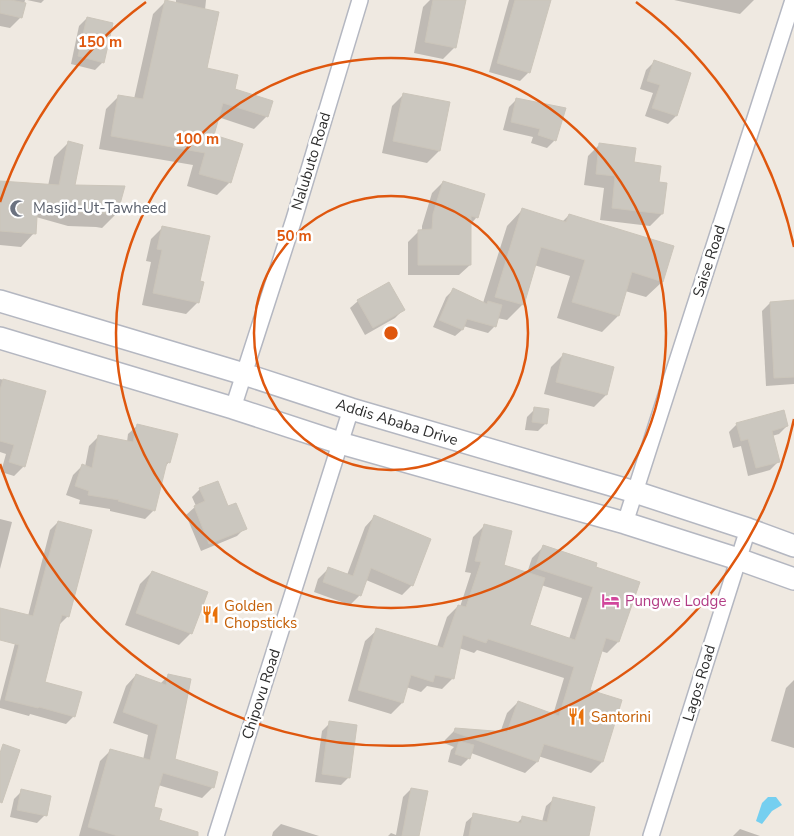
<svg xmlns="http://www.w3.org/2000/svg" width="794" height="836" font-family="'Nunito Sans',sans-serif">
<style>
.water{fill:#75cff0}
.shadow{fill:#0003;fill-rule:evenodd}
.building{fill:#cbc7bf;stroke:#cbc5ba}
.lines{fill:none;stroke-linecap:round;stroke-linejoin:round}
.minor-casing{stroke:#b4b7c1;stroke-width:18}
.secondary-casing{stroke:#b4b7c1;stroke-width:24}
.minor{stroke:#fff;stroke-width:15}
.secondary{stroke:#fff;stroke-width:21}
.ring{fill:none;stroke:#df570e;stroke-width:2.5}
.labels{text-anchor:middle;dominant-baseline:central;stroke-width:5;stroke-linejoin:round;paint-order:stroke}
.street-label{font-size:15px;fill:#2e2e2e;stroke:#fff}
.worship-label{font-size:15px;fill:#5b616d;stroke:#fff;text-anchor:start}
.hotel-label{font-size:15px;fill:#b23c85;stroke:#fff;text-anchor:start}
.food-label{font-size:15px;fill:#c56008;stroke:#fff;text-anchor:start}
.centre{fill:#df570e;stroke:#fff;stroke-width:2.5}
.ring-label{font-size:15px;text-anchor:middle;font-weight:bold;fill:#df570e;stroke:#fff;stroke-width:5;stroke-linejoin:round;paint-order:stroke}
</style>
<rect width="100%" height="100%" fill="#efe9e1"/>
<path class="water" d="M768 797H776L782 805 772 811 762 824 756 821 762 803Z"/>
<g class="shadow">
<path d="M0 0H25L21 17 10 28 0 26Z"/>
<path d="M27 0H44L41 3Z"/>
<path d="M176 0H206L205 10V68L267 116 254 129 218 117 212 136 230 182 217 195 187 186 193 165 99 149 106 109 119 96 134 99 153 14 166 1 176 3Z"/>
<path d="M430 0H459L455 47 443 59 414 53 423 7Z"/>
<path d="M509 0H542L529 72 520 81 489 72Z"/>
<path d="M674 0H754L740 14Z"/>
<path d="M87 18 103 62 95 70 71 64 79 26Z"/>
<path d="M654 62 690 74 676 116 668 124 645 116 653 93 640 89 646 70Z"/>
<path d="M404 94 439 151 427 163 382 153 392 106Z"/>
<path d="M517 99 555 140 547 148 531 143 533 137 503 130 509 107Z"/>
<path d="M68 143 74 186 116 214 102 228 96 227 68 226 36 217 34 233 21 247 0 245V183L48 186 54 157Z"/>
<path d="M600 144 633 163 658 183 662 214 650 226 600 220 604 188 584 185 588 156Z"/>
<path d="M443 182 483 195 476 218 470 225V265L459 275H408V242L419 231H422V226L432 193Z"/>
<path d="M522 210 562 222 569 215 662 282 646 297 625 291 618 316 602 332 557 318 570 276 534 265 522 305 507 320 497 318 494 327 488 333 463 326 462 330 455 336 433 327 446 297 453 290 483 303 507 226Z"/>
<path d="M163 227 199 282 198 302 186 314 142 305 151 262 146 261 151 239Z"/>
<path d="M358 301 403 310 395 318 365 335 350 308Z"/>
<path d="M794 302V384L766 386 762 311 770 303Z"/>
<path d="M563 355 613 368 606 395 594 407 544 394 551 367Z"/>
<path d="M0 379 45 392 24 466 14 476 1 472 6 454 0 452Z"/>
<path d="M535 409 546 423 538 431 525 430 527 417Z"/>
<path d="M737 424 787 426 779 434 772 436 778 462 770 470 748 476 741 446 733 448 729 432Z"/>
<path d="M138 425 169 462 165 467 154 510 145 519 110 511V509L79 504 80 500 66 495 73 475 82 466 85 467 89 446 98 437 127 442 128 434Z"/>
<path d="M200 489 228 507 245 528 237 536 201 551 186 515 196 506 192 497Z"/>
<path d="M374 517 412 585 402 595 366 580 360 595 350 605 314 592 318 579 328 569 347 575 365 527Z"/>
<path d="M0 519 12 522 0 569Z"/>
<path d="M58 522 68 616 60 624H58L43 683 74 716 66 724 30 714 29 716 0 708V701L20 624 28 616 50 530Z"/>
<path d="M484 526 502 565 527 573 532 558 543 547 594 567 638 582 618 642 607 653 601 651 589 690 621 701 602 762 591 773 538 756 537 762 525 773 471 753 469 758 461 766 448 762 451 750 454 747 444 743 445 740 456 729 500 733 507 713 518 702 553 715 564 678 477 650 474 653 459 648 453 678 442 689 427 686 421 692 406 687 402 703 391 714 348 701 365 641 377 630 437 647 447 617 458 606 460 607 471 573 465 572 473 537ZM541 585 582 598 569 639 528 626Z"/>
<path d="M152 572 191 633 179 645 125 625 140 584Z"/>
<path d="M136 675 160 684 168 676 173 760 213 787 202 798 158 785 153 808 157 821 183 836H79L100 761 110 751 143 760 148 735 113 723 126 686Z"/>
<path d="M794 680V748L771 741 786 688Z"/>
<path d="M330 723 349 777 341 785 315 782 322 731Z"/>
<path d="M411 789 417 836H388L391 833 396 835 403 797Z"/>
<path d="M22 791 45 815 37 823 10 817 14 799Z"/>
<path d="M554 799 587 836H463L466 822 474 815 517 823 522 818 542 822 546 806Z"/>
<path d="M281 824 319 836H272L273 832Z"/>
<path d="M740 829 760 836H733Z"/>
</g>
<g class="building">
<path d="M0 0H11L26 3 22 18 0 13Z"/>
<path d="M165 0 219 12 207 68 238 75 235 89 273 101 268 117 223 103 214 135 243 144 231 183 199 174 205 153 111 136 118 95 143 99Z"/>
<path d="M433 0H466L456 48 425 42Z"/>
<path d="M515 0H551L530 73 497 63Z"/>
<path d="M87 17 113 23 104 63 78 56Z"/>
<path d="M654 60 691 73 677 116 652 108 660 85 647 81Z"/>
<path d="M403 93 450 102 440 151 393 141Z"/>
<path d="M516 98 566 108 556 141 538 135 540 129 511 122Z"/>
<path d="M68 141 83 145 75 185 125 186 117 215 110 213H83L38 200 36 234 0 231V181L59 185Z"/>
<path d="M599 143 636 148 634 162 661 166 659 182 667 183 663 214 612 208 615 176 596 174Z"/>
<path d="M443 181 485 194 478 218 471 216V265H418V230L432 229 433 214Z"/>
<path d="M522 208 566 222 569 214 674 246 663 282 632 272 619 316 572 302 585 260 541 247 524 305 495 297Z"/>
<path d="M162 226 210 236 200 281 204 282 199 303 153 293 162 250 157 249Z"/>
<path d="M389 282 405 310 373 328 357 300Z"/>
<path d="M453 288 487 304 488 301 502 305 496 327 467 319 463 330 439 320Z"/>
<path d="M794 300V377L774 378 770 302Z"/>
<path d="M563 353 614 367 607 395 556 382Z"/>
<path d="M3 379 46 391 25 467 9 462 14 445 0 441V390Z"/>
<path d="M534 407 549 409 547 424 532 422Z"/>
<path d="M784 410 788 426 772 431 780 462 756 468 748 439 741 441 736 423Z"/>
<path d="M137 424 178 434 170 463 167 462 155 511 118 501 119 500 88 495 89 491 75 486 82 464 92 468 98 435 133 442Z"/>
<path d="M218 481 228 506 236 503 247 529 209 544 194 506 205 501 199 488Z"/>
<path d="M374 515 431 539 413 586 371 568 361 596 323 582 328 567 353 576Z"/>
<path d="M58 521 92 530 69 617 62 615 45 682 82 692 75 717 39 707 38 708 5 700 19 645 0 640V608L33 616Z"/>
<path d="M484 524 512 531 504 565 545 578 530 625 575 640 593 587 535 568 543 545 597 563 596 567 640 582 619 642 606 638 590 690 622 700 603 762 544 744 538 762 454 732 455 728 507 732 518 701 559 716 574 667 488 639 486 643 463 635 454 679 435 675 433 682 411 675 403 703 358 690 376 628 443 648 458 605 466 607 481 562 475 561Z"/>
<path d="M152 571 208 592 192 634 136 613Z"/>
<path d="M136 674 166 685 168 674 191 679 175 759 218 772 214 788 163 773 158 790 154 807 162 809 159 820 198 832V836H118L88 827 110 749 150 760 158 725 123 712Z"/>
<path d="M329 721 357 725 350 778 322 774Z"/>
<path d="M459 741 474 745 470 759 455 754Z"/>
<path d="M3 744 20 750 2 803 0 802V753Z"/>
<path d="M411 788 428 791 419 836H402Z"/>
<path d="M21 789 51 796 47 816 17 810Z"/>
<path d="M553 797 595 807 589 836H469L473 813 521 823 522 816 547 822Z"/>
</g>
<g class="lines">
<defs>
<g id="minor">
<path d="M233 408 294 219 360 0"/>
<path d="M625 523 793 0"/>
<path d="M216 836 351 409"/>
<path d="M651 836 748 529"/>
</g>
<g id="secondary">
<path d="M0 301 244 374 351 409 635 492 748 529 794 546"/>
<path d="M0 338 233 408 340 443 625 523 738 559 794 579"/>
</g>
</defs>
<use href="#minor" class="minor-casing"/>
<use href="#secondary" class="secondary-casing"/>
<use href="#minor" class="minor"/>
<use href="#secondary" class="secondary"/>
</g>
<g class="ring">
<circle cx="391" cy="333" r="137"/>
<circle cx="391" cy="333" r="275"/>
<path d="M794 419A412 412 0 0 1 0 464M0 202A412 412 0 0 1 146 2M636 2A412 412 0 0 1 794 247"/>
</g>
<defs>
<symbol id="mosque-bare" viewBox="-9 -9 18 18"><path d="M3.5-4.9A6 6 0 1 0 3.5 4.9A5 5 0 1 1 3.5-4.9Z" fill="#6b7280" stroke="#fff" stroke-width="2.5" paint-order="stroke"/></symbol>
<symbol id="hotel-bare" viewBox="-9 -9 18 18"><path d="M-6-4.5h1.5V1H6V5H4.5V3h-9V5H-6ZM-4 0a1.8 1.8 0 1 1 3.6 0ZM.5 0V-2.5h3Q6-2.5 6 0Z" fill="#d1479c" stroke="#fff" stroke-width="2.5" paint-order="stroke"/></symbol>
<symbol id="restaurant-bare" viewBox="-9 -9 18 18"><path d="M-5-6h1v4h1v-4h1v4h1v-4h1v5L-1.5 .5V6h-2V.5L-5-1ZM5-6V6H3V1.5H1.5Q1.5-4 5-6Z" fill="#e8710a" stroke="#fff" stroke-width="2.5" paint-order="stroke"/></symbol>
</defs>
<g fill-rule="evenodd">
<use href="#mosque-bare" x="6" y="196" width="25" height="25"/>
<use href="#hotel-bare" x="598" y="588" width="25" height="25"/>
<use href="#restaurant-bare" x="198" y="602" width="25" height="25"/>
<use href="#restaurant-bare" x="564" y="704" width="25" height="25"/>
</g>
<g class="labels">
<g class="street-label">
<text transform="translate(311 161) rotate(-73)">Nalubuto Road</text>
<text transform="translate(709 261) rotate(-72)">Saise Road</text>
<text transform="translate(397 422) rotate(17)">Addis Ababa Drive</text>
<text transform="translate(699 683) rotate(-73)">Lagos Road</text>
<text transform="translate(261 694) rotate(-72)">Chipovu Road</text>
</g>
<g class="worship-label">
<text x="33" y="208">Masjid-Ut-Tawheed</text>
</g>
<g class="hotel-label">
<text x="625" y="601">Pungwe Lodge</text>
</g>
<g class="food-label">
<text x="224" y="606">Golden<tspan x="224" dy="17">Chopsticks</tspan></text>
<text x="591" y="717">Santorini</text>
</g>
</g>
<circle cx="391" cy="333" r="8" class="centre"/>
<g class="ring-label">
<text x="100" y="47">150 m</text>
<text x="197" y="144">100 m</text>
<text x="294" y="241">50 m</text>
</g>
</svg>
